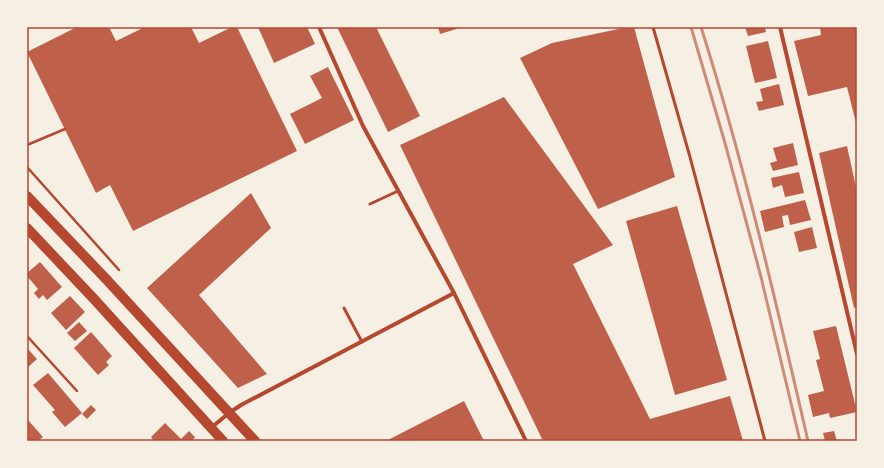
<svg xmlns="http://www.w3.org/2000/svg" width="884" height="468" font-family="'Roboto Condensed',sans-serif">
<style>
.building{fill:#bf614a}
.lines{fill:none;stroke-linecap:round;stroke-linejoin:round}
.path{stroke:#b5482f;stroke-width:2.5}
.service{stroke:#b5482f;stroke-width:3}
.minor{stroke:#b5482f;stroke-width:4}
.primary{stroke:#b5482f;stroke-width:10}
.rail{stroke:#cf8b77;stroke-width:3}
.neatline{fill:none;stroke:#b5482f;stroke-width:1.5}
</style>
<rect width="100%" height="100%" fill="#f6efe4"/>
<g class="building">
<path d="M77 27H109L116 41 145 27H191L199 43 232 27H237L297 151 133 231 110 185 96 193 27 52Z"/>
<path d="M258 27H307L315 44 274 63Z"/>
<path d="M337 27H376L420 116 388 132Z"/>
<path d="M438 27H463L440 34Z"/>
<path d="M628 27H634L675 177 598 209 520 58 552 43Z"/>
<path d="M745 27H765L766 32 748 36Z"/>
<path d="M820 27H857V127L847 87 808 96 794 41 821 35Z"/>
<path d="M768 41 777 78 755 83 746 46Z"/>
<path d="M328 67 354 120 305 144 290 114 322 98 310 76Z"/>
<path d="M779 84 784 105 759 111 756 102 763 101 760 89Z"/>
<path d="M504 97 613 245 573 264 650 419 730 396 743 441H543L400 145Z"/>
<path d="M793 143 798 165 773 171 770 163 777 161 773 148Z"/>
<path d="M847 146 857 192V307L854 308 819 153Z"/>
<path d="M799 172 804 193 785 197 782 185 773 188 771 178Z"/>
<path d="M251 193 271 228 199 295 267 374 238 388 147 288Z"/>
<path d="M805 200 811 220 790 225 788 215 782 216 784 227 765 232 760 211Z"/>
<path d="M677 206 727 380 675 395 626 221Z"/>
<path d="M812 227 817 248 799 252 794 232Z"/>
<path d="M40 262 62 287 47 300 43 295 39 299 34 293 38 289 27 276V273Z"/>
<path d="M70 296 85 312 66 330 51 313Z"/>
<path d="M79 322 87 331 75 341 67 333Z"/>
<path d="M836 326 857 412 830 418 829 413 813 417 808 395 824 391 816 360 820 359 813 331Z"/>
<path d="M91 332 112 356 106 362 109 365 98 375 74 348Z"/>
<path d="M27 348 37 359 27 368Z"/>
<path d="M48 373 82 413 65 427 52 412 55 410 33 385Z"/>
<path d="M464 401 484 441H386Z"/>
<path d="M91 405 96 410 87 419 82 414Z"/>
<path d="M27 419 43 437 38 441H27Z"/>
<path d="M165 423 181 439 189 431 195 437 192 441H154L151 437Z"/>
<path d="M834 431 837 441H825L823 433Z"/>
</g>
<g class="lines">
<g class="path">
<path d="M27 145 65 129"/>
<path d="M27 167 119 270"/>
<path d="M27 336 77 391"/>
</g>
<g class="service">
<path d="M653 27 690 157 765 441"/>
<path d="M370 204 398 191"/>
<path d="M344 308 362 342"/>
</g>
<g class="minor">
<path d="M319 27 363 126 454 293 526 441"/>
<path d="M780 27 857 354"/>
<path d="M212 427 229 413 241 405 454 293"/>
</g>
<g class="primary">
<path d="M27 196 107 280 255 441"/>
<path d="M27 228 94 299 223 441"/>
</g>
<g class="rail">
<path d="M691 27 725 143 761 277 800 441"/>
<path d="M701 27C744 163 776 302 808 441"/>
</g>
</g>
<rect width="884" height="468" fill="none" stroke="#f6efe4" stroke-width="56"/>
<rect x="28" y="28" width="828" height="412" class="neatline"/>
</svg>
